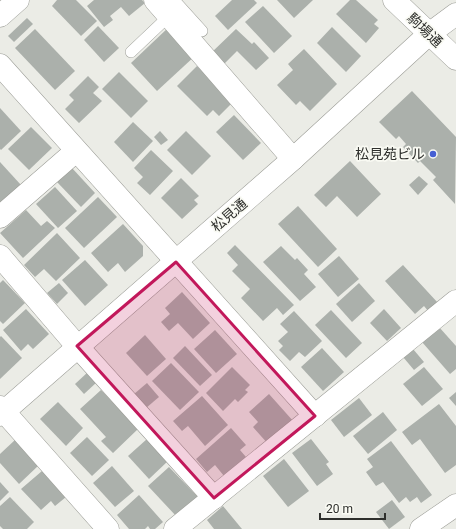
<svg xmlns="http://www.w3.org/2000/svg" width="456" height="529" font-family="Roboto,'Noto Sans JP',sans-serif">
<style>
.building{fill:#abb0ab}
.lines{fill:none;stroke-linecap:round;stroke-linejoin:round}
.service-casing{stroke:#9c9d97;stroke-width:12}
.minor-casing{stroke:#9c9d97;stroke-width:23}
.tertiary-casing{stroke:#9c9d97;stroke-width:23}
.service{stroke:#fff;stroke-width:11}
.minor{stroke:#fff;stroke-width:22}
.tertiary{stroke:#fff;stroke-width:22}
.marked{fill:#c2185b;fill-opacity:0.2;stroke:#c2185b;stroke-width:3;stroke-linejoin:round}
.poi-dot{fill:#465fd3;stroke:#f9faf3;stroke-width:1.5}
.labels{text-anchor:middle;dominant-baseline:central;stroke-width:3.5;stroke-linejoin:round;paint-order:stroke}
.street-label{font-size:14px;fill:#2e2f2c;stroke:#f9faf3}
.poi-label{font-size:14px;fill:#2e2f2c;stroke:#f9faf3;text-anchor:end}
</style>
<rect width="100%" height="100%" fill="#ebece6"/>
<g class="building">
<path d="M57 0H76L97 21 81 36 52 6Z"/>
<path d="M94 0H142L145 3 129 16 121 7 110 16 113 20 104 27 87 6Z"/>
<path d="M232 0H254L257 3 228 30 215 16Z"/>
<path d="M277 0H313L294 18Z"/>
<path d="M350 0H356L378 20 374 24 379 28 366 43 336 14Z"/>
<path d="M263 6 292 36 274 53 245 22Z"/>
<path d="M27 18 33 24 14 42 8 36Z"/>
<path d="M98 26 119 48 104 62 84 40Z"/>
<path d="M170 26 196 55 157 91 131 63Z"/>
<path d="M332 27 361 56 346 72 317 43Z"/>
<path d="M35 29 75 71 55 90 15 48Z"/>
<path d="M236 29 252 44 254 42 269 58 256 70 237 51 223 65 211 53Z"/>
<path d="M304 49 337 84 310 111 300 101 296 105 277 85 293 70 288 64Z"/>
<path d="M197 66 233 102 219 116 213 110 207 116 177 86Z"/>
<path d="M119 72 148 101 131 118 102 89Z"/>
<path d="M88 76 99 87 93 93 102 101 79 123 65 109 74 100 69 95Z"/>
<path d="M412 91 456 137 455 204 433 180 436 177 420 161 418 163 403 147 406 144 399 136 396 139 379 122Z"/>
<path d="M0 108 21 131 1 150 0 149Z"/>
<path d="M234 115 261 143 243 160 216 132Z"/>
<path d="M133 122 153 141 133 162 114 142Z"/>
<path d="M31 127 52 148 29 170 8 149Z"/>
<path d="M160 131 168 140 161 145 154 137Z"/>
<path d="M186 131 211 156 192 175 167 150Z"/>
<path d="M151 150 173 171 150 195 137 183 143 177 134 168Z"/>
<path d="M350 161 381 194 357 217 337 196 326 207 314 195Z"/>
<path d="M0 162 21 185 0 204Z"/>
<path d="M72 168 95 193 81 207 57 182Z"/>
<path d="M419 176 428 184 418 195 409 185Z"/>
<path d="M181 178 199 196 194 200 198 204 182 219 161 198Z"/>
<path d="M55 187 77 211 58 228 36 204Z"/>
<path d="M98 197 117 217 84 248 65 228Z"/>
<path d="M298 206 337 249 318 267 278 224Z"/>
<path d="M26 210 41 226 47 221 55 228 23 258 0 233Z"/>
<path d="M123 224 143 246V256L125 272 118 263 108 272 91 253Z"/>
<path d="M57 233 80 258 56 281 44 269 35 277 24 265Z"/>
<path d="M235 245 294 305 283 315 277 308 263 321 241 298 250 289 232 271 238 265 227 253Z"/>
<path d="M281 246 295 260 297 258 308 270 304 274 316 287 300 301 263 262Z"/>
<path d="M339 256 359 279 338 297 318 274Z"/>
<path d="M85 260 108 285 85 306 62 280Z"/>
<path d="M403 265 438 303 429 312 424 306 415 314 385 281Z"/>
<path d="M3 280 25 303 3 324 0 321V283Z"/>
<path d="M59 283 68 293 57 304 47 293Z"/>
<path d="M359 283 375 301 352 322 336 304Z"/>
<path d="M182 292 210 323 193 339 178 323 169 331 161 322 170 314 165 308Z"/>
<path d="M26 309 49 334 33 349 28 344 21 351 3 330Z"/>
<path d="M384 309 401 328 387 341 370 323Z"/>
<path d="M331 310 362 343 346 358 315 325Z"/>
<path d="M294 311 322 341 305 357 299 352 290 361 279 350 283 346 278 341 288 332 280 324Z"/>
<path d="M439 327 456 346V369L450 374 422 342Z"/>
<path d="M215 330 237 354 216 373 194 349Z"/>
<path d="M145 335 166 359 147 376 126 353Z"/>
<path d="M1 336 22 358 0 379V337Z"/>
<path d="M185 346 212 375 200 386 173 358Z"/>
<path d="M322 348 344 372 323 391 301 367Z"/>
<path d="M413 349 424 362 414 370 403 357Z"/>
<path d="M171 363 199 392 180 410 152 381Z"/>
<path d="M232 367 250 385 245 390 248 392 238 402 235 399 223 411 206 393Z"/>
<path d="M424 367 443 389 422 406 403 384Z"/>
<path d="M88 372 97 382 84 394 75 384Z"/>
<path d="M147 383 159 397 146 408 134 394Z"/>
<path d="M101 390 138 429 113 453 101 441 106 437 80 409Z"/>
<path d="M456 392V406L449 398Z"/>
<path d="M269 394 294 422 269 445 253 427 258 422 249 412Z"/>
<path d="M202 396 228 425 205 446 188 426 182 431 173 421Z"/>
<path d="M359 398 372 415 344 437 331 420Z"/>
<path d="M58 402 83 428 66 446 40 419Z"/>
<path d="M439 404 456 426V465L445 473 420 439 412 445 402 432Z"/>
<path d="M383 412 397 430 368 454 353 436Z"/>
<path d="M231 428 246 445 240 450 246 457 224 476 215 465 207 472 196 459Z"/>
<path d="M87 437 109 460 92 476 70 453Z"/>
<path d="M16 439 39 465 19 484 0 463V454Z"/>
<path d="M147 439 168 461 149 479 128 456Z"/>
<path d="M311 439 329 462 326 464 333 474 317 486 292 453Z"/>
<path d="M391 441 432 495 421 503 417 497 410 502 406 497 399 503 383 482 376 486 366 472 373 467 367 459Z"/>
<path d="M284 459 309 491 288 507 263 476Z"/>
<path d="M112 466 134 491 115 507 93 483Z"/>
<path d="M169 467 198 497 177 517 148 486Z"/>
<path d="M42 471 66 497 55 506 51 501 41 510 21 489Z"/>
<path d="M0 482 9 492 0 501Z"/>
<path d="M139 495 163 522 155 529H150L148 526 145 529H129L117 515Z"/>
<path d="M10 497 34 522 27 529H3L0 526V506Z"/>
<path d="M392 500 405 517 389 529 376 512Z"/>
<path d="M223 506 242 529H214L207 520Z"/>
</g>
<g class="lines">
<defs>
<g id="service">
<path d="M174 0 202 31"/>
<path d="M131 52 169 16"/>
</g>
<g id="minor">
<path d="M155 0 293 159"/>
<path d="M0 65 315 416"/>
<path d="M0 217 76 151"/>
<path d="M0 256 77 346 214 498"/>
<path d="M0 407 108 529"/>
<path d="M175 529 456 301"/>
</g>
<g id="tertiary">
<path d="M394 0 456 59"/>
<path d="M0 16 18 0"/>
<path d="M0 415 293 159 429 34 456 14"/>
<path d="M421 529 456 505"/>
</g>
</defs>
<use href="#service" class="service-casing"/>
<use href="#minor" class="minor-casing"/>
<use href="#tertiary" class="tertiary-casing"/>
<use href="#service" class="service"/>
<use href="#minor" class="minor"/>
<use href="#tertiary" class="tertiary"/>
</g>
<path class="marked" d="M176 262 315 416 214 498 77 346Z"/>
<circle class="poi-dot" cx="433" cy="154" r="4"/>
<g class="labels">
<g class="street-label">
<text transform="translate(425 30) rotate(43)">駒場通</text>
<text transform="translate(229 215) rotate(-41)">松見通</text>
</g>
<g class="poi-label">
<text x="425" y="154">松見苑ビル</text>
</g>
</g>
<path d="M320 513v6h65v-6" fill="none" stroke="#2e2f2c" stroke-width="2"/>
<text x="326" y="513" font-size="12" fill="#2e2f2c" stroke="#f9faf3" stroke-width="3" paint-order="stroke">20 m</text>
</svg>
